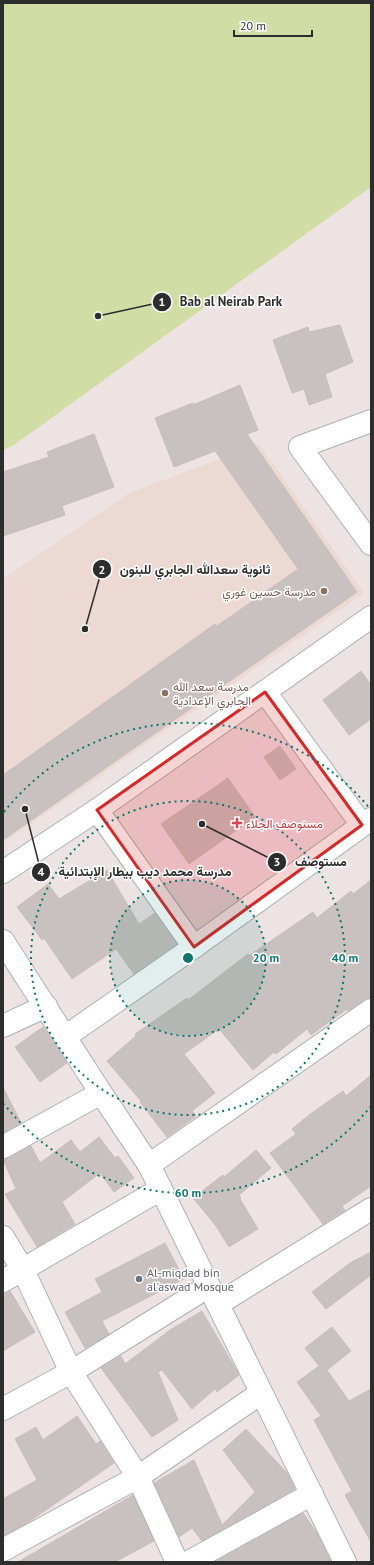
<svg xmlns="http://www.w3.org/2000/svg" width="374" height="1565" font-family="'PT Sans',Vazirmatn,sans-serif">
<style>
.education{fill:#ecd9d3}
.medical{fill:#f2e0e9}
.green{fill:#d1dda4}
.building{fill:#c9c1bf;stroke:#c9bebb}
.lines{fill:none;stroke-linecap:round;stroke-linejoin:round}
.minor-casing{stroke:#abb1b4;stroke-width:24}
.minor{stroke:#fff;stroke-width:22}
.marked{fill:#d62828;fill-opacity:0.2;stroke:#d62828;stroke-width:3;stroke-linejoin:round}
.ring{fill:none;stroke:#0f766e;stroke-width:2;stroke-dasharray:2 4}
.education-dot{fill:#8d6e63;stroke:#fff;stroke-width:1.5}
.health-dot{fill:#e0444e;stroke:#fff;stroke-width:1.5}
.worship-dot{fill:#6b7280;stroke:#fff;stroke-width:1.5}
.labels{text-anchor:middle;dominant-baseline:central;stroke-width:3;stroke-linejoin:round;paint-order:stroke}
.education-label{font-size:12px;fill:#785e54;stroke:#fff;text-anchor:end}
.health-label{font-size:12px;fill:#be3a42;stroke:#fff;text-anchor:start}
.worship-label{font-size:12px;fill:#5b616d;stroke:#fff;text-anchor:start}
.centre{fill:#0f766e;stroke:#fff;stroke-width:2}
.ring-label{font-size:12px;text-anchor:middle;font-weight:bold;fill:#0f766e;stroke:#fff;stroke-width:3;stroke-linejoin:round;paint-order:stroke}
.leader{fill:none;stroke:#2d2d2d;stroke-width:1.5}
.callout-dot{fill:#2d2d2d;stroke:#fff;stroke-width:1.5}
.mark-label{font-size:12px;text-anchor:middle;font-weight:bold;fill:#fff}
.callout-label{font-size:13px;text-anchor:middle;font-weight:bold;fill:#2d2d2d;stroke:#fff;stroke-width:3;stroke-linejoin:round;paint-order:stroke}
</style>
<rect width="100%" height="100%" fill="#ede3e2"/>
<path class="education" d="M259 444 364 593 3 843V579L129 493Z"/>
<path class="medical" d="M274 725 342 820 198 920 132 825Z"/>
<path class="green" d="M3 3H371V187L14 445 3 450Z"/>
<g class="building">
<path d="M340 325 353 362 325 374 332 397 309 405 304 389 292 393 273 340 308 327 309 332Z"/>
<path d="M240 385 258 430 247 434 357 592 3 840V775L215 624 217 626 298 569 215 451 174 467 155 418 193 403V405Z"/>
<path d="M94 434 114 487 62 506 65 515 3 536V472L49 457 47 452Z"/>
<path d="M361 671 371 685V719L349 735 323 700Z"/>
<path d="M280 746 296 769 280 780 264 757Z"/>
<path d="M228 778 255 817 189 864 161 824Z"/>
<path d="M107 870 139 924 155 913 177 944 134 974 116 949 72 979 44 938 42 940 17 907 48 884 59 899Z"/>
<path d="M371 880V997L364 1000 348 1011 347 1009 311 1035 307 1029 276 1054 274 1052 253 1070 220 1030 218 1032 216 1031 184 1054 215 1093 192 1111 196 1116 167 1137 140 1102 141 1101 107 1061 136 1036 135 1034 187 998 188 1000 248 954 249 956 313 912 317 918 351 891 353 894Z"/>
<path d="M43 1027 67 1063 40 1082 15 1047Z"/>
<path d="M371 1075V1186L342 1206 345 1210 323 1224 270 1153 296 1134 292 1129 309 1115 343 1091 346 1096Z"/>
<path d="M3 1087 21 1123 3 1133Z"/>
<path d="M99 1137 115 1158 118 1156 134 1178 114 1192 100 1173 62 1202 75 1224 37 1247 5 1194 16 1189 3 1159 9 1158 31 1146 40 1163 71 1140 80 1152Z"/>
<path d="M256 1150 271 1168 239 1195 241 1198 240 1199 258 1229 229 1247 216 1226 193 1198 223 1175 224 1177Z"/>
<path d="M165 1243 184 1279 102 1321 109 1334 85 1348 65 1312 102 1292 95 1279Z"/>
<path d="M371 1252V1275L326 1309 312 1292 350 1263Z"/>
<path d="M10 1291 35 1332 3 1351V1293Z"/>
<path d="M202 1311 239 1375 217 1392 215 1389 192 1409 162 1370 158 1372 178 1420 152 1437 101 1368 121 1356 125 1364 170 1330Z"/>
<path d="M332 1327 351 1351 327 1370 349 1401 371 1389V1542L345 1495 352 1491 314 1420 321 1416 297 1382 319 1366 305 1348Z"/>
<path d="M77 1416 96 1444 100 1441 114 1463 30 1521 3 1536V1499L37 1480 15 1439 36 1427 43 1440Z"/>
<path d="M246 1429 287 1473 295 1489 202 1541 192 1528 179 1537 154 1483 194 1460 222 1525 255 1492 223 1450Z"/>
<path d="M133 1495 154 1541 115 1562H18Z"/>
<path d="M303 1513 317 1533 331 1562H218L217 1561Z"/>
</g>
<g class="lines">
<defs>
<g id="minor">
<path d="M371 421 300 447 371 544"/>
<path d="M265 692 362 825"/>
<path d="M97 810 194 947"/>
<path d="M3 872 97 810 371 617"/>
<path d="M3 941 101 1093 149 1165 345 1562"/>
<path d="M3 1026 46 1006"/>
<path d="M65 1037 194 947 371 819"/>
<path d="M3 1147 101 1093"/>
<path d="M149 1165 371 1010"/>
<path d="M3 1237 23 1270 71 1372 138 1477 177 1562"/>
<path d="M3 1281 161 1189"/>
<path d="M218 1304 371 1209"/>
<path d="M3 1409 71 1372 209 1286"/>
<path d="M3 1550 138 1477 261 1393"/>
<path d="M189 1562 312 1494"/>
</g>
</defs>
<use href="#minor" class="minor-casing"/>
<use href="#minor" class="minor"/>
</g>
<path class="marked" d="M265 692 362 825 194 947 97 810Z"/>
<circle cx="188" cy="958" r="78" fill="#0f766e" fill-opacity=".12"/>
<g class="ring">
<circle cx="188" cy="958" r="78"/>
<circle cx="188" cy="958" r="157"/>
<path d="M371 1106A235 235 0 0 1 4 1104M4 812A235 235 0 0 1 371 810"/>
</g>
<g class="education-dot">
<circle cx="324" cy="591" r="4"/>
<circle cx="165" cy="693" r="4"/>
</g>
<path class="health-dot" d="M235 817h4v4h4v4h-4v4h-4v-4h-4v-4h4z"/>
<circle class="worship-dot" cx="139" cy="1279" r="4"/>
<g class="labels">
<g class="education-label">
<text x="316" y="591">مدرسة حسين غوري</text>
<text x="173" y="686" text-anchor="start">مدرسة سعد الله<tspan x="173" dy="14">الجابري الإعدادية</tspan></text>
</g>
<g class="health-label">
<text x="246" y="823">مسنوصف الجلاء</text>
</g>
<g class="worship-label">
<text x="147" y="1272">Al-miqdad bin<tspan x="147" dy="14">al'aswad Mosque</tspan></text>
</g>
</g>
<circle cx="188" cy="958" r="6" class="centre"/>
<g class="ring-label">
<text x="266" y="962">20 m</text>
<text x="345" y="962">40 m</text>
<text x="188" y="1197">60 m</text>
</g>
<path class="leader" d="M98 316L162 302M85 629L102 569M202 824L277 862M25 809L41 872"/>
<g class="callout-dot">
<circle cx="98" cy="316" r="4"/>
<circle cx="85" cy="629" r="4"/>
<circle cx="202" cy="824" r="4"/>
<circle cx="25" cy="809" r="4"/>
<circle cx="162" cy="302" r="10"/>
<circle cx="102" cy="569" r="10"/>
<circle cx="277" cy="862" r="10"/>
<circle cx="41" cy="872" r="10"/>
</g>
<g class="mark-label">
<text x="162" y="306">1</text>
<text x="102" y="574">2</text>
<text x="277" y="866">3</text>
<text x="41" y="876">4</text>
</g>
<g class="callout-label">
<text x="231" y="306">Bab al Neirab Park</text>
<text x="195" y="574">ثانوية سعدالله الجابري للبنون</text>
<text x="321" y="866">مستوصف</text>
<text x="145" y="876">مدرسة محمد ديب بيطار الإبتدائية</text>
</g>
<rect width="374" height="1565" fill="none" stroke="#2d2d2d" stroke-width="8"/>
<path d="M234 30v6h78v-6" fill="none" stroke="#2d2d2d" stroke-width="2"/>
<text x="240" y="30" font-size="12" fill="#2d2d2d" stroke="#ffffff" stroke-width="3" paint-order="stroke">20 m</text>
</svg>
